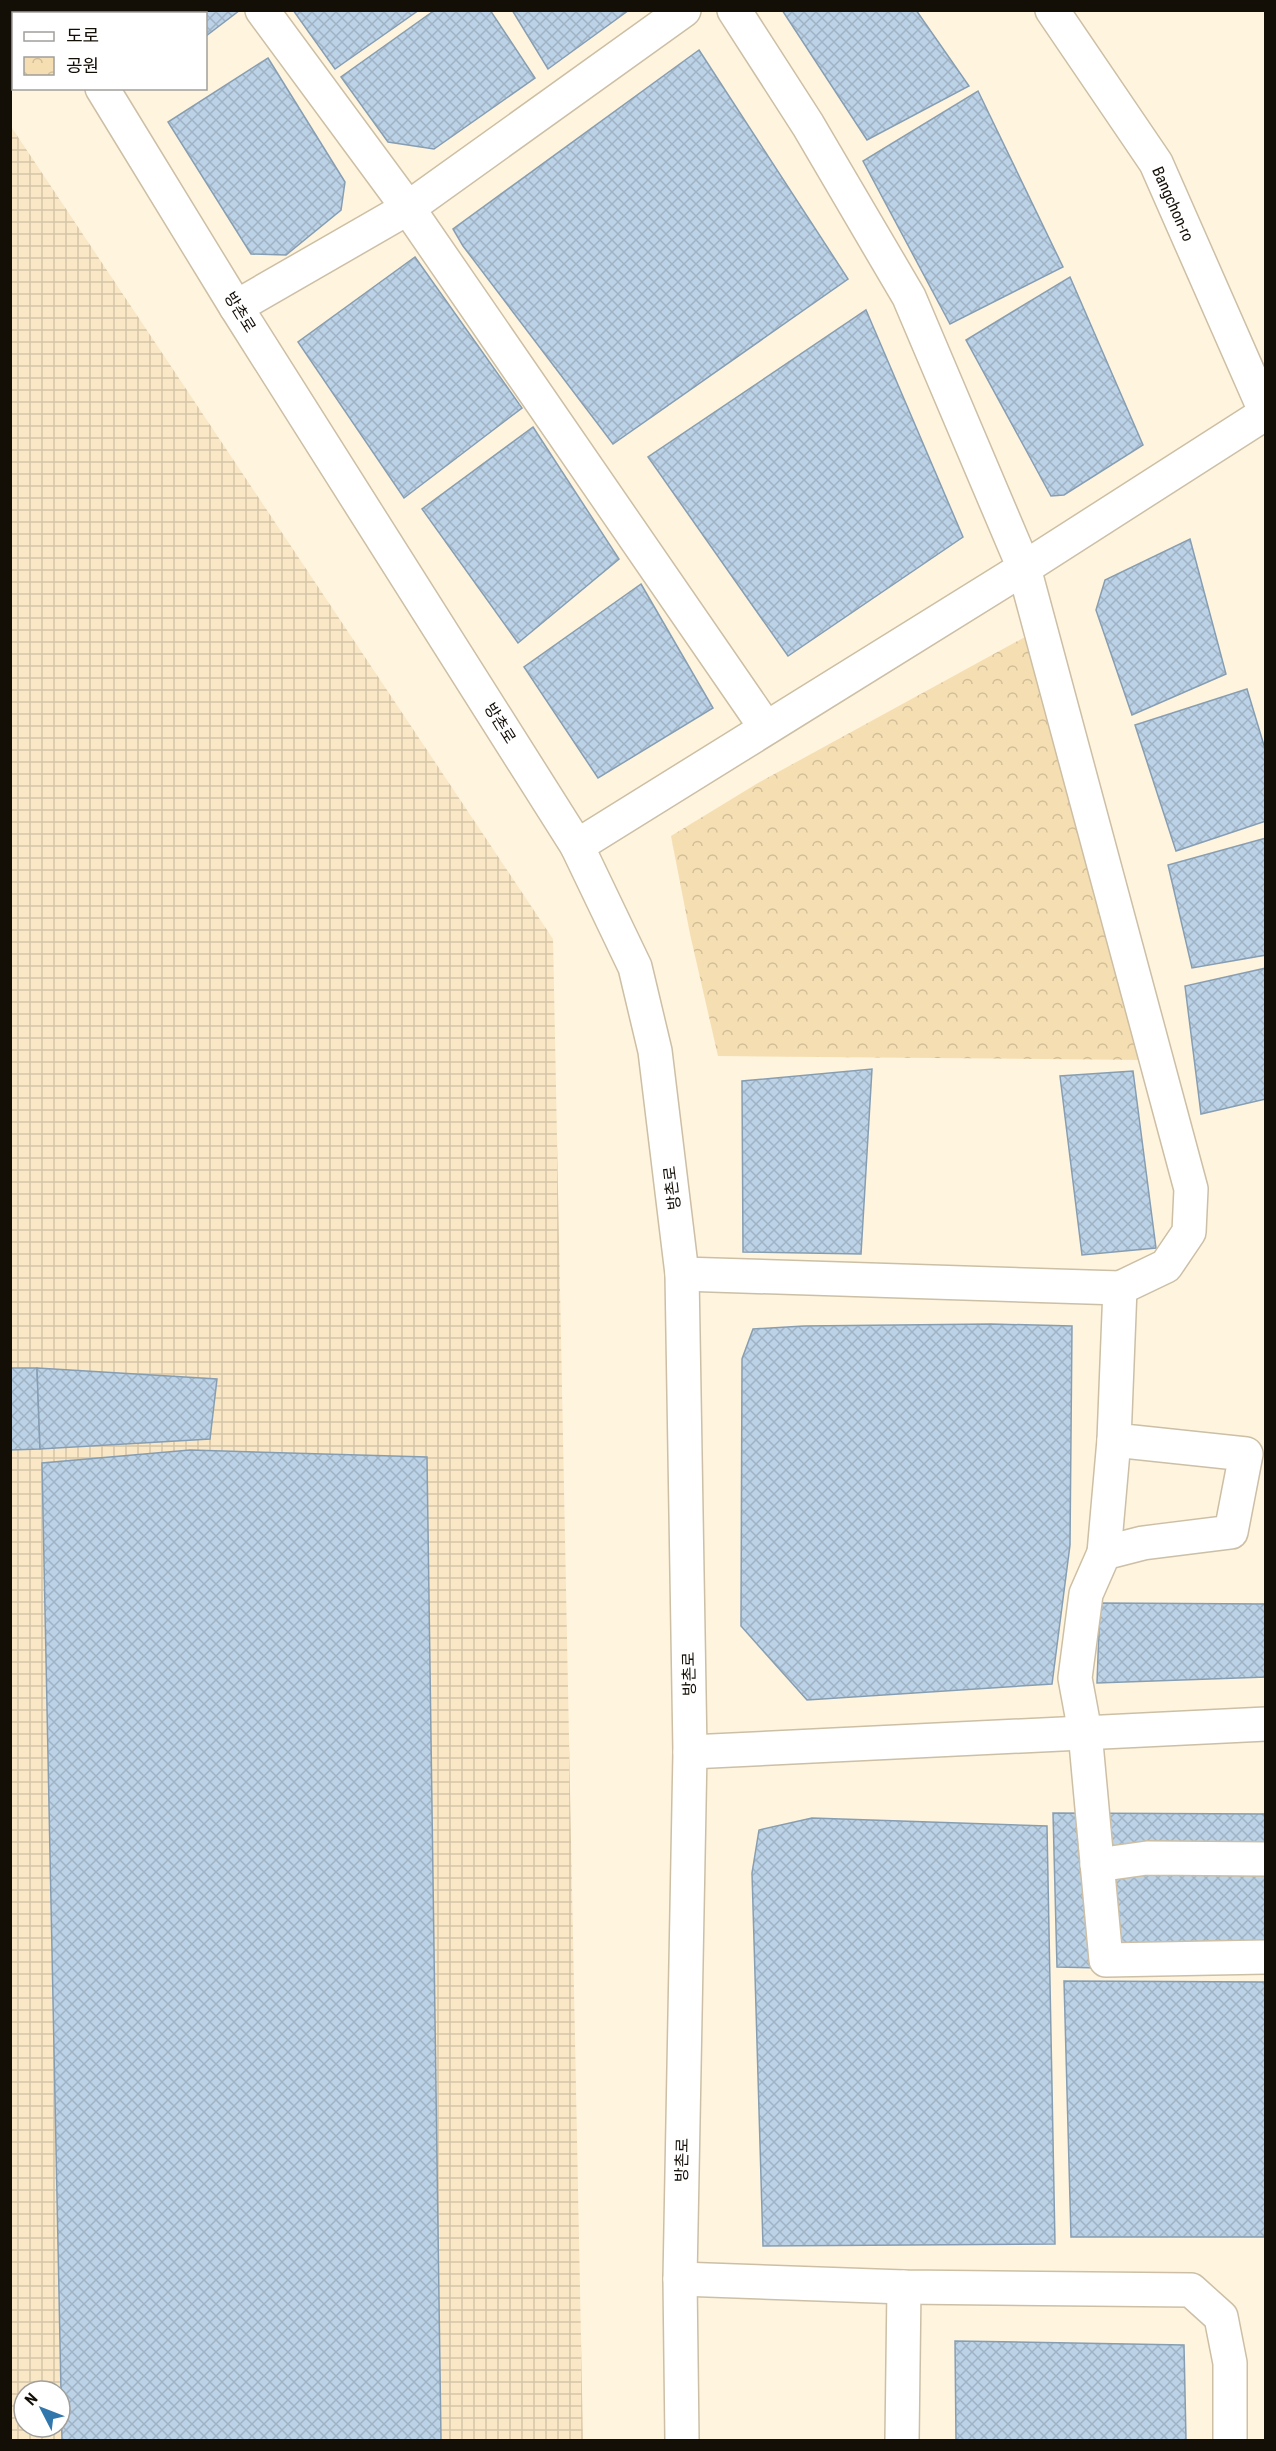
<svg xmlns="http://www.w3.org/2000/svg" width="1276" height="2451" font-family="'Roboto Condensed','Noto Sans KR',sans-serif">
<style>
.industrial{fill:url(#industrial-grid);fill-rule:evenodd}
.park{fill:url(#park-crowns)}
.building{fill:url(#building-cross-hatch);stroke:#879eb2;stroke-width:1.5}
.lines{fill:none;stroke-linecap:round;stroke-linejoin:round}
.minor-casing{stroke:#ccbfa5;stroke-width:36}
.minor{stroke:#fff;stroke-width:33}
.labels{text-anchor:middle;dominant-baseline:central;stroke-width:4.5;stroke-linejoin:round;paint-order:stroke}
.street-label{font-size:16px;fill:#130e06;stroke:#fff}
</style>
<defs>
<pattern id="industrial-grid" width="8" height="8" patternUnits="userSpaceOnUse" patternTransform="scale(1.5)"><rect width="8" height="8" fill="#f9e7c5"/><path d="M0 4h8M4 0v8" fill="none" stroke="#d5c5a8"/></pattern>
<pattern id="park-crowns" width="20" height="18" patternUnits="userSpaceOnUse" patternTransform="scale(1.5)"><rect width="20" height="18" fill="#f5dfb2"/><path d="M2 6a3 3 0 1 1 6 0M12 15a3 3 0 1 1 6 0" fill="none" stroke="#d1be98"/></pattern>
<pattern id="building-cross-hatch" width="8" height="8" patternUnits="userSpaceOnUse" patternTransform="scale(1.5)"><rect width="8" height="8" fill="#bbd2e7"/><path d="M0 0l8 8M0 8l8-8" fill="none" stroke="#a0b3c5"/></pattern>
</defs>
<rect width="100%" height="100%" fill="#fff4de"/>
<path class="industrial" d="M10 125 553 939 583 2440H11ZM24 2391H60V2427H24Z"/>
<path class="park" d="M1025 637 1144 1060 718 1056 690 934 671 836 758 783Z"/>
<g class="building">
<path d="M91 10H240L206 36V14H93Z"/>
<path d="M293 10H419L335 69Z"/>
<path d="M435 10H490L535 78 434 149 388 142 341 77Z"/>
<path d="M512 10H629L548 69Z"/>
<path d="M782 10H916L969 86 867 140Z"/>
<path d="M699 50 848 279 613 444 463 246 453 229Z"/>
<path d="M268 58 345 182 341 210 286 255 251 254 168 122Z"/>
<path d="M978 91 1063 267 950 324 863 161Z"/>
<path d="M415 257 522 408 404 498 298 342Z"/>
<path d="M1070 277 1143 445 1064 495 1051 496 966 340Z"/>
<path d="M866 310 963 537 788 656 648 457Z"/>
<path d="M533 427 619 559 518 643 422 509Z"/>
<path d="M1190 539 1226 674 1132 715 1096 610 1105 580Z"/>
<path d="M641 584 713 708 598 778 524 667Z"/>
<path d="M1247 689 1266 752V821L1176 851 1135 725Z"/>
<path d="M1266 838V955L1192 968 1168 865Z"/>
<path d="M1266 968V1099L1201 1114 1185 986Z"/>
<path d="M872 1069 861 1254 743 1252 742 1081Z"/>
<path d="M1133 1071 1156 1248 1082 1255 1060 1076Z"/>
<path d="M991 1324 1072 1326 1070 1545 1052 1684 807 1700 741 1626 742 1359 753 1329 804 1326Z"/>
<path d="M10 1368H37L40 1449 10 1450Z"/>
<path d="M37 1368 217 1379 210 1439 40 1449Z"/>
<path d="M190 1450 427 1457 441 2440H62L42 1463Z"/>
<path d="M1100 1603 1266 1604V1677L1097 1683Z"/>
<path d="M1053 1813 1266 1814V1972L1057 1967Z"/>
<path d="M812 1818 1047 1826 1055 2244 763 2246 752 1873 759 1830Z"/>
<path d="M1064 1981 1266 1982V2237H1071Z"/>
<path d="M955 2341 1184 2345 1186 2440H956Z"/>
</g>
<g class="lines">
<defs>
<g id="minor">
<path d="M54 10 56 14"/>
<path d="M262 10 408 208 766 728"/>
<path d="M1052 10 1156 163 1266 413"/>
<path d="M102 88 236 307 577 846 635 967 655 1051 682 1274 690 1752 680 2279 682 2440"/>
<path d="M236 307 408 208 684 10"/>
<path d="M577 846 1024 568 909 297 808 125 734 10"/>
<path d="M682 1274 1120 1288 1166 1266 1189 1232 1191 1189 1024 568 1266 413"/>
<path d="M1120 1288 1114 1440 1246 1454 1231 1532 1143 1543 1104 1553 1086 1594 1075 1678 1085 1732 1106 1960 1266 1957"/>
<path d="M1104 1553 1114 1440"/>
<path d="M690 1752 1266 1724"/>
<path d="M1097 1865 1147 1858 1266 1859"/>
<path d="M680 2279 904 2287 1191 2290 1221 2317 1230 2363V2440"/>
<path d="M902 2440 904 2287"/>
</g>
</defs>
<use href="#minor" class="minor-casing"/>
<use href="#minor" class="minor"/>
</g>
<g class="labels">
<g class="street-label">
<text transform="translate(1173 204) rotate(66)">Bangchon-ro</text>
<text transform="translate(240 312) rotate(58)">방촌로</text>
<text transform="translate(500 723) rotate(58)">방촌로</text>
<text transform="translate(672 1188) rotate(-97)">방촌로</text>
<text transform="translate(689 1674) rotate(-91)">방촌로</text>
<text transform="translate(682 2160) rotate(-89)">방촌로</text>
</g>
</g>
<rect width="1276" height="2451" fill="none" stroke="#130e06" stroke-width="24"/>
<rect x="12" y="12" width="195" height="78" fill="#ffffff" stroke="#a19f9b" stroke-width="1.5"/>
<rect x="24" y="32" width="30" height="9" fill="#ffffff" stroke="#a19f9b" stroke-width="1.5"/>
<text x="66" y="42" font-size="18" fill="#130e06">도로</text>
<rect x="24" y="57" width="30" height="18" fill="url(#park-crowns)" stroke="#a19f9b" stroke-width="1.5"/>
<text x="66" y="72" font-size="18" fill="#130e06">공원</text>
<g transform="translate(42 2409) rotate(312)"><circle r="28" fill="#ffffff" stroke="#a19f9b" stroke-width="1.5"/>
<path d="M0-4.5L10 22L0 15L-10 22Z" fill="#3177ac"/>
<text y="-9" font-size="16" font-weight="bold" text-anchor="middle" fill="#130e06">N</text>
</g>
</svg>
